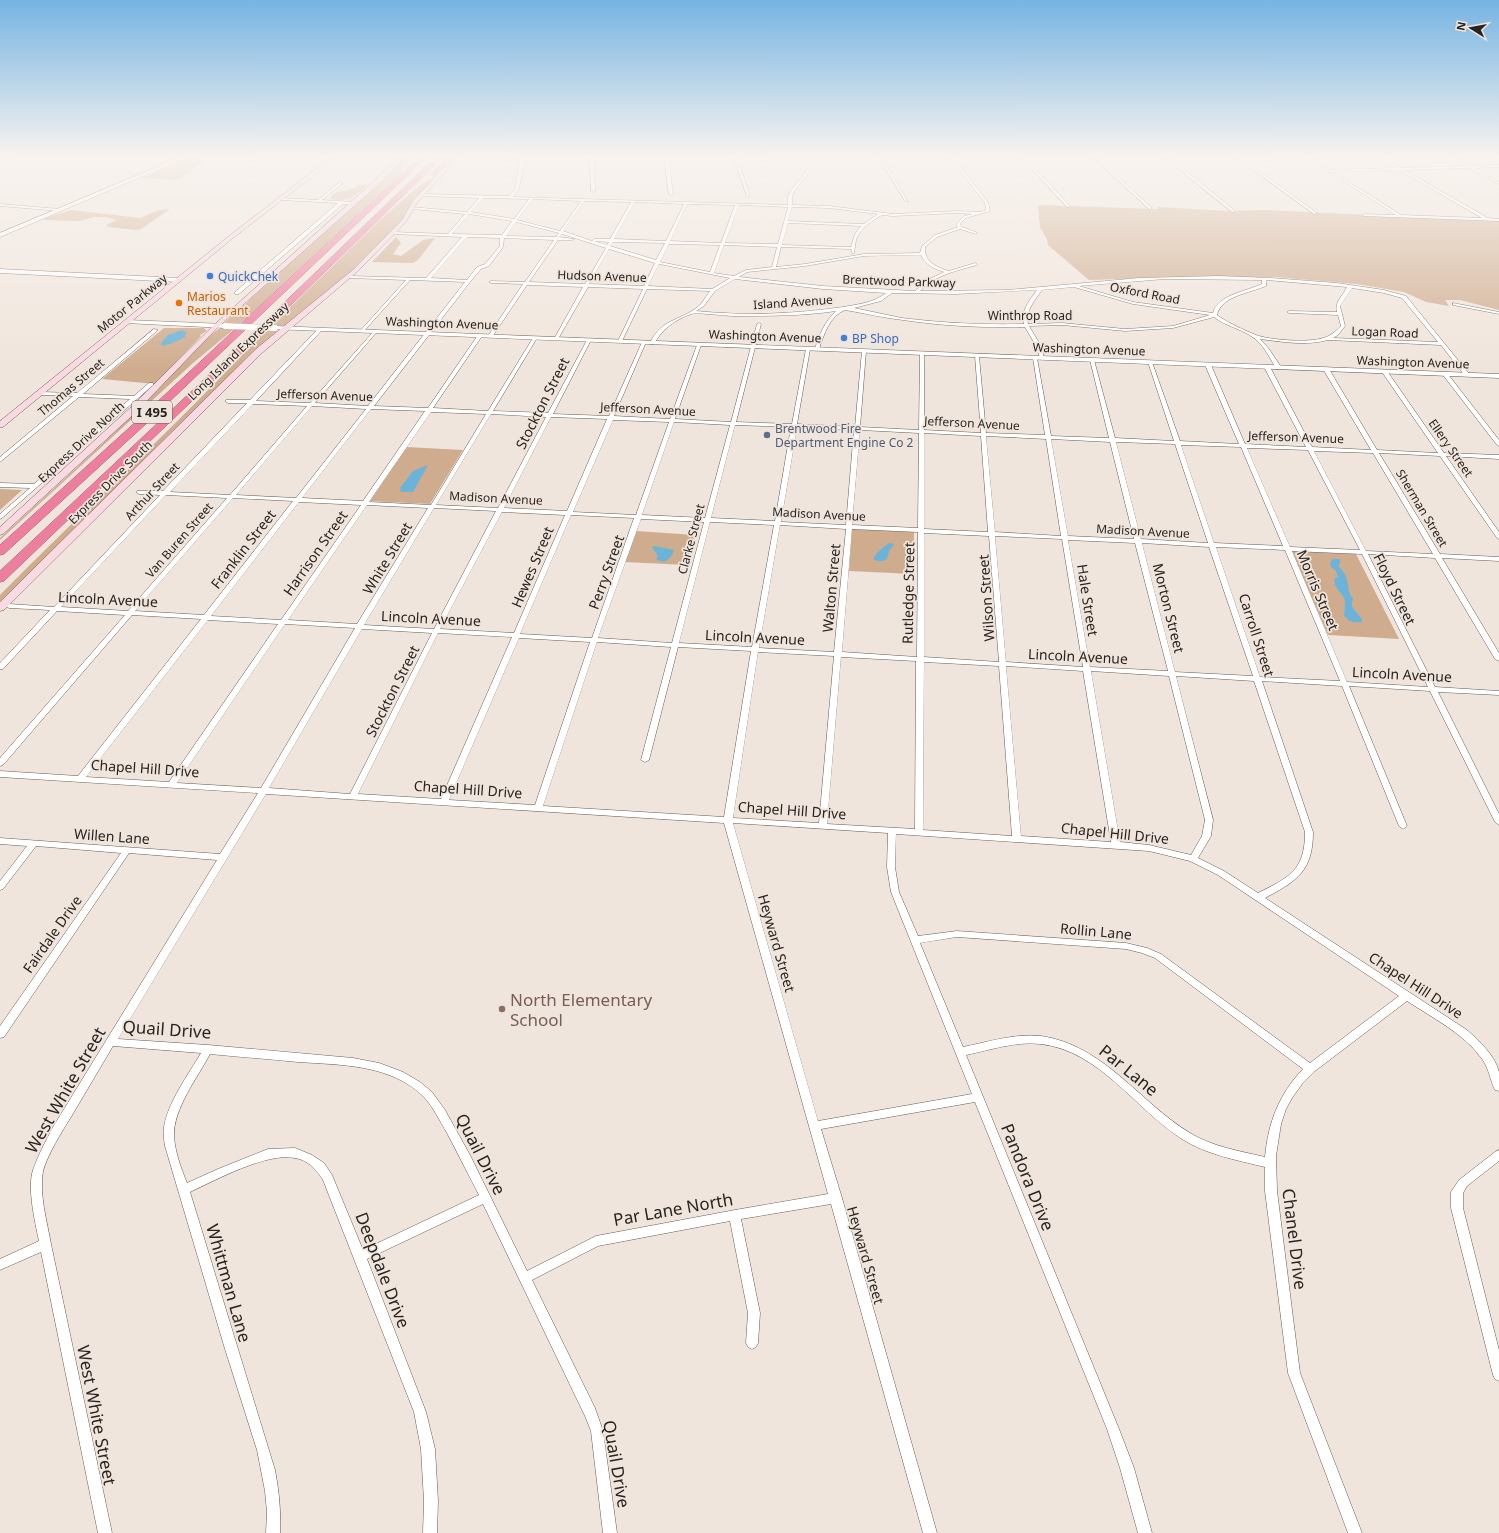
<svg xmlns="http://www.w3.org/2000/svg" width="1499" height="1533" font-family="'Noto Sans',sans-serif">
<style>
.green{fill:#cfac8e}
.water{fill:#6bb3d8}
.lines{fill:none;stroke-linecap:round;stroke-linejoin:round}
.minor-casing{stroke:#655c54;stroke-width:1}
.tertiary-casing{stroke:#655c54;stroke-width:1}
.secondary-casing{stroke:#655c54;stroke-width:1}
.motorway-casing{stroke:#a75f71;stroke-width:1}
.minor{fill:#fff;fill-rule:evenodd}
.tertiary{fill:#fff;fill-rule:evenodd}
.secondary{fill:#f9d9e2;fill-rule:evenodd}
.motorway{fill:#ec7f9d;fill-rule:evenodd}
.tertiary-bridge-casing{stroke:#655c54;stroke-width:6;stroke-linecap:butt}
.tertiary-bridge{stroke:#fff;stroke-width:6}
.shop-dot{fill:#3f7fe0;stroke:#f0e5dc;stroke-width:1.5}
.food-dot{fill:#e8710a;stroke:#f0e5dc;stroke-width:1.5}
.service-dot{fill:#5c6f8a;stroke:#f0e5dc;stroke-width:1.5}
.education-dot{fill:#8d6e63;stroke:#f0e5dc;stroke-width:1.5}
.labels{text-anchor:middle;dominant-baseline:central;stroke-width:3.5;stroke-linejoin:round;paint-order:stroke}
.far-shop-label{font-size:12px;fill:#366cbe;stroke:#f0e5dc;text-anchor:start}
.far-street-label{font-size:12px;fill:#282420;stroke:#f0e5dc}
.far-food-label{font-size:12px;fill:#c56008;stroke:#f0e5dc;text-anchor:start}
.far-service-label{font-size:12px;fill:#4e5e75;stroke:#f0e5dc;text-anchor:start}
.shield{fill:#f0e5dc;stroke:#645e58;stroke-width:1}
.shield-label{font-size:13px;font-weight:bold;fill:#282420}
.street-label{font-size:14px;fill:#282420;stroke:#f0e5dc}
.near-education-label{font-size:17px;fill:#785e54;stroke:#f0e5dc;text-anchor:start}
.near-street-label{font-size:17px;fill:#282420;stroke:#f0e5dc}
</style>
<rect width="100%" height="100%" fill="#f0e5dc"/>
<g class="green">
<path d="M408 156H410L400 174 248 317 239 324 224 323Z"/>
<path d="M187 159 206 160 178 180 141 178Z"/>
<path d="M441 172 414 201 404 219 349 274 285 326 272 325 380 220 415 189Z"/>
<path d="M359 185H367C354 198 348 202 330 199 335 187 350 194 359 185Z"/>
<path d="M1038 205 1158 209V207L1228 211 1267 210 1499 221V310L1460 300H1445L1449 306 1426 302 1404 292 1357 284 1275 277H1176L1089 280 1048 245 1047 239 1040 227Z"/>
<path d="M170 209 141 229 136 230 109 227 106 225 117 220 106 217H93L80 221 44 220 45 218 71 210 140 218 159 210Z"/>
<path d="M396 237 401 243 393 254 401 256 423 240 435 238 418 260 413 263 372 262Z"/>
<path d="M164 328H204L207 331 200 335 201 336 155 384 102 379Z"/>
<path d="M222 328 234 329 193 363 0 540V538C59 483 119 431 174 373 182 364 212 329 222 328Z"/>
<path d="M266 330 279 331 0 604V595C88 506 181 421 266 330Z"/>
<path d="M406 447 463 450 430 504 369 501Z"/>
<path d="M0 489 22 490 0 510Z"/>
<path d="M852 529 914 532 913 574 849 571Z"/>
<path d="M636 531 695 535 686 565 625 562Z"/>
<path d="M1291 551 1356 554 1399 639 1328 635Z"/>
</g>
<g class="water">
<path d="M182 330 186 332 185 337 170 344 162 346 161 343 168 335Z"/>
<path d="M428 465 413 492H401L400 488 413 471Z"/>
<path d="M890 543 894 544 889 551 887 559C882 562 879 562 873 559 875 554 885 545 890 543Z"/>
<path d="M654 546 674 550C671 559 665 565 656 559L658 556 652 547Z"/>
<path d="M1333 559H1340V563L1338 566C1352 578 1345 589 1353 599 1349 608 1357 612 1362 619V622C1353 623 1349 622 1344 615 1349 589 1336 597 1334 579L1338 577 1336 571 1331 567 1330 563Z"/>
</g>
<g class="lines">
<defs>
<g id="minor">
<path d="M16 156H21L0 164V162Z"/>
<path d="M521 156H525L519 189 513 197 788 205V196L791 190 819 156H822L795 190 792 196V205L829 206 893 214 957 211 981 212 986 210 985 203 949 156H952L988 202 990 211 966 218 960 224 962 227 976 232V234L960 229 937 237 925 247C924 262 936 267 949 271L975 263 977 264V265C956 271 935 275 920 291L1008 290 1139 278 1218 276 1271 278 1337 283 1384 290 1406 296 1470 375 1465 376 1441 345 1328 340C1305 346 1283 342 1260 339L1269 349 1281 367 1278 369 1276 368C1269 357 1263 343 1251 336 1239 328 1225 326 1214 317L1173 328 1125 331 1062 325 1029 326 1041 346 1044 358 1042 359 1040 358 1036 346 1025 327C984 328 943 326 903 320 883 318 864 313 845 310 830 316 824 334 819 349L817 350 815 349C819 335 825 321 836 311 803 316 768 316 734 316 726 316 696 312 691 314 675 320 662 329 654 344H650V343C662 317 683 321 701 304 704 300 707 295 710 291L647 289 622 341 620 342 618 341 643 289 588 287 558 339 556 340 554 339 583 287 527 285 492 337H490L488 336 523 284 491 283 489 282 491 281 525 282 554 240 504 238 503 247 489 266 481 269 470 282 374 406 428 408 478 335H480L482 336 433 408 488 411 533 338 535 337 537 338 493 411 548 413 587 340 589 339 591 340 553 414 609 416 642 342 644 341 646 342 614 416 670 419 697 345 699 344 701 345 675 419 731 422 757 324 759 323 761 324 736 422 792 424 806 349 808 348 810 349 797 424 855 427 862 351 864 350 866 351 860 427 919 430 920 354 922 353 924 354V430L981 433 975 356 977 355 979 356 986 433 1045 435 1033 358 1035 357 1037 358 1051 436 1109 438 1090 360 1092 359 1094 360 1115 438 1174 441 1148 362 1150 361 1152 362 1180 441 1239 444 1205 365 1208 363 1211 365 1245 444 1306 447 1264 367 1267 365 1270 367 1312 447 1371 450 1323 369 1326 367 1329 369 1377 450 1438 453 1382 372 1385 370 1387 371 1444 453 1499 455V459L1446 456 1499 532V539L1497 538 1440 456 1379 453 1440 554 1499 557V561L1442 558 1499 653V661L1495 659 1435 558 1368 554 1435 687 1499 691V695L1438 692 1499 814V825L1495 822 1430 691 1349 686 1407 826 1403 829 1399 826 1342 686 1262 681 1313 832C1313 871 1297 881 1265 898L1467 1030C1479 1041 1495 1055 1499 1072 1499 1078 1499 1085 1499 1091L1495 1090C1490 1080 1489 1068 1482 1059 1465 1034 1431 1017 1407 1001L1315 1071 1302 1084 1292 1098 1286 1109 1281 1124 1276 1156 1277 1191 1300 1373 1362 1533H1348L1288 1373 1265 1191V1167C1237 1160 1207 1155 1182 1139 1135 1109 1100 1051 1041 1044 1016 1041 990 1050 966 1055L1119 1429 1134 1468 1152 1533H1138L1120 1468 1107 1429 975 1102 821 1129 842 1198 937 1533H923L831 1204 741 1219 760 1313 758 1343 756 1347 752 1349 748 1347 746 1343 748 1313 730 1221 598 1246 532 1280 595 1408 603 1431 617 1533H603L591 1431 585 1416 483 1204 367 1259 426 1412 435 1449 438 1501 437 1533H423L424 1501 421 1449 414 1412 323 1180C317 1170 308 1160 295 1158 267 1152 216 1180 190 1192L275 1470C279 1491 281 1511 280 1533H266L267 1512 265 1491 257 1450 225 1349 165 1146C164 1140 163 1133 164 1127 168 1102 188 1075 201 1053L113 1046C99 1070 85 1093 71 1117 62 1131 47 1156 43 1171 39 1195 47 1221 51 1244L112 1533H98L41 1252 0 1270V1259L39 1241C35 1222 27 1188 33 1170 38 1155 46 1141 53 1127L217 860 129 853 4 1037 0 1038V1026L121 853 36 846 3 889 0 890V881L27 846 0 844V838L220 854 258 793 0 777V771L78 776 201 619 132 615 3 765 0 766V758L125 615 57 611 3 669H0V663L50 610 9 608 6 606 9 604 54 607 160 495 139 494 136 492 137 491H163L247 403H228L225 401 226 400H250L318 329 322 330 256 401 310 403 374 331 376 332V333L315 403 368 406 465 282 410 280 363 332 361 331V330L406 280 349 278 347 277 349 276 426 278 462 237 393 234 391 233 393 232 448 234 465 214 412 209 411 207 467 212 479 198 421 196 420 194 509 196 515 189ZM483 198 529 199 514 219 471 212ZM533 199 581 201 560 231 517 220ZM584 201 631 202 610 239H594L592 241 563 231ZM635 202 684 204 666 241 614 239ZM687 204 735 205 721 243 670 241ZM739 205 788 207 778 244 725 243ZM792 207 829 208 878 214 864 224 788 221ZM957 213 973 214 964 216 956 224 958 227 935 235 922 246 920 253 864 254 805 264 776 267 781 247 851 249 852 253H854C855 249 855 244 856 240 860 228 872 221 882 215L893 216ZM469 214 512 221 502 235 452 234ZM516 222 559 233 556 237 506 236ZM788 223 861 226 855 234 851 247 782 245ZM562 234 606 248 585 284 529 282 558 240H572L574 239 559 237ZM467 237 500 238V246L485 264 477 267 467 280 431 278ZM594 241 609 242 607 245ZM613 242 665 243 656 260 610 246ZM669 244 720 245 710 272 660 262ZM724 245 777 247 772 267 746 270 734 276 714 273ZM609 249 655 263 644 286 589 284ZM921 255C925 265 935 269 944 272L928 280 915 291 823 286 739 277 747 272 805 266 864 256ZM659 264 730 278 712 289 648 286ZM735 279 823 289 886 293C873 303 859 304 843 307 795 314 745 316 696 311L704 306 715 291ZM1165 279 1262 280V284C1247 291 1217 295 1213 313L1133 302 1079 286ZM1266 280 1347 287C1343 296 1334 302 1337 312L1289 311 1287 312 1289 313 1338 315 1341 326C1336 331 1331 336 1323 338 1309 343 1269 340 1256 335 1244 330 1228 323 1217 315 1221 296 1250 293 1266 286ZM1074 287 1133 304 1210 315 1173 326 1125 329 1062 323 1028 324C1025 311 1035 300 1042 290ZM1352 288 1384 293 1402 298 1438 342 1333 338 1338 335 1345 326 1340 306ZM1037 290C1030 300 1020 311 1024 324 983 325 942 323 902 318 886 315 870 311 854 308L881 301 892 293 955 294ZM253 404 307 406 230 495 170 492ZM312 406 366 409 296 498 236 495ZM371 409 425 411 363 501 302 498ZM431 412 486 414 431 505 369 502ZM491 414 546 417 498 508 436 505ZM551 417 607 419 567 511 504 508ZM613 420 669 422 636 515 573 512ZM674 422 730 425 705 518 642 515ZM735 425 791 427 775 521 711 518ZM797 428 854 430 846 525 781 522ZM860 430 919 433 918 528 852 525ZM924 433 981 436 988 532 924 529ZM986 436 1046 439 1061 536 995 532ZM1051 439 1110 442 1134 539 1068 536ZM1116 442 1175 444 1208 543 1141 539ZM1181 445 1241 447 1283 546 1214 543ZM1247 448 1308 450 1360 550 1290 547ZM1314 451 1373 453 1433 554 1366 551ZM166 495 227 498 128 611 61 607ZM233 498 293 501 204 615 135 611ZM299 502 361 505 281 620 211 616ZM367 505 428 508 357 624 288 620ZM434 508 496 511 434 629 364 625ZM502 512 565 515 514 633 440 629ZM571 515 634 518 592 638 520 634ZM641 519 704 522 672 643 598 638ZM710 522 774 525 752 647 679 643ZM780 525 846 529 834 652 759 648ZM852 529 918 532 917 657 842 652ZM924 533 989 536 999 662 924 657ZM995 536 1062 539 1083 667 1006 662ZM1068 540 1135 543 1168 671 1090 667ZM1142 543 1209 547 1253 676 1175 672ZM1216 547 1285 550 1340 681 1260 677ZM1292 551 1362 554 1428 687 1347 682ZM208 620 278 624 169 782 86 777ZM285 624 355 628 261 788 177 783ZM362 629 432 633 350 794 269 788ZM438 633 512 637 441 799 358 794ZM519 638 590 642 535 805 449 800ZM597 642 671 647 641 760 645 762 649 760 678 647 751 651 724 817 543 806ZM758 652 834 656 819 823 733 818ZM841 657 916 661 915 829 827 824ZM924 662 999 666 1012 836 923 830ZM1006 666 1083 671 1111 842 1021 836ZM1091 671 1169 676 1205 820 1202 836 1191 855 1149 845 1120 842ZM1176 676 1254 681 1305 832C1305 870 1290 877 1258 893L1224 871 1198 858 1211 836 1213 820ZM266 794 724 823 828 1194 735 1210 596 1236 527 1271 470 1155 445 1110 432 1092 420 1082 403 1072 379 1063 353 1058 208 1045 118 1039ZM733 823 888 833 887 867 891 892 972 1094 818 1121ZM896 834 1149 851 1190 861 1218 875 1399 996 1310 1063 1161 954 1147 948 1126 943 957 931 918 936 899 892 895 867ZM957 937 1126 949 1142 953 1155 958 1303 1069C1279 1094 1268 1123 1265 1157 1240 1151 1213 1147 1190 1133 1139 1102 1104 1045 1041 1036 1016 1033 988 1042 963 1047L920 943ZM210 1054C240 1057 269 1059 298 1062 341 1065 391 1064 424 1097 433 1107 440 1121 447 1133 458 1154 468 1174 479 1195L363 1250 332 1175 324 1163 312 1155 295 1148 268 1149 218 1169 187 1183C181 1168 175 1152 174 1136 173 1109 198 1077 210 1054Z"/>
<path d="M590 156H594L595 191 593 192 591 191Z"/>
<path d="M664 156H668L673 194 671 195 669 194Z"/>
<path d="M733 156H737L750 197 747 196Z"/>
<path d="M878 156H881L908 202 905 201Z"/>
<path d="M1020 156H1023L1069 205V207H1067Z"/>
<path d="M1092 156H1095L1151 207V209H1149Z"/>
<path d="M1163 156H1167L1234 210V212H1232Z"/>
<path d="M1234 156H1238L1317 213 1314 214Z"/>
<path d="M1305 156H1309L1330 170 1396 168 1377 156H1381L1401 168 1465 166 1448 156H1452L1470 166 1499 165V167L1474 168 1499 182V184L1469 168 1404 170 1488 218 1499 219V221L1363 216 1364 214 1396 215ZM1399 170 1482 218 1401 215 1333 172Z"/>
<path d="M340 182 343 183 322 200 354 202 355 204H343L239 294H235V292L338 203 281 200 280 198 318 200Z"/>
<path d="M0 204 60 209 62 210 60 211 0 206Z"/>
<path d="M1453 303 1499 312V314L1453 305Z"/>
<path d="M154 329 158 330 83 394 134 396 149 383H153V385L2 518 0 519V514L30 488 0 487V483L34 484 130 399 79 397 0 462V457L73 396 41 395 39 394V392L77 393Z"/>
<path d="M1443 373H1447L1499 440V446L1497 445 1443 375Z"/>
<path d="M1499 1150V1161L1467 1186 1463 1193V1208L1499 1350V1381L1495 1379 1493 1375 1451 1208V1192L1459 1180 1495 1152Z"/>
</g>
<g id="tertiary">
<path d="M183 156H190L0 237V233Z"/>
<path d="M0 269 179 278 182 280 179 282 0 273Z"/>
<path d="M127 320 225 324 228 326 225 328 125 323 124 322Z"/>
<path d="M275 326 1499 374V378L273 329V327Z"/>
</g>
<g id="secondary">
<path d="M333 156H339L233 238 3 427H0V421L229 236Z"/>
<path d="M402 156H407L381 182 218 327 136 412 3 534 0 535V527L130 408 214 325Z"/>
<path d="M455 156H460L417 203 406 222 358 271 262 353 4 610 0 611V602L256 349 354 269 402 220 413 201Z"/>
</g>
<g id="motorway">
<path d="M421 156H428L148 422 4 554 0 555V545L140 418Z"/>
<path d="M437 156H444L217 377 4 581 0 582V571L211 373Z"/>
<path d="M451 156H458L436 175H432V173Z"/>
</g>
</defs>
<use href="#minor" class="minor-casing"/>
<use href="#tertiary" class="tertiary-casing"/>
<use href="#secondary" class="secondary-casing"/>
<use href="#motorway" class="motorway-casing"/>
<use href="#minor" class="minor"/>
<use href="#tertiary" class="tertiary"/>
<use href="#secondary" class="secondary"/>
<use href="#motorway" class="motorway"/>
<defs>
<path id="tertiary-bridge" d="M225 326 275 328"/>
</defs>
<use href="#tertiary-bridge" class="tertiary-bridge-casing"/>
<use href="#tertiary-bridge" class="tertiary-bridge"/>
</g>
<linearGradient id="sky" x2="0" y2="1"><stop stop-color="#76b4e2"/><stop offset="0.42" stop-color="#f8f3ef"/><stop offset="1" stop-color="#f8f3ef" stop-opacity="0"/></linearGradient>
<rect width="1499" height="371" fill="url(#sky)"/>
<g class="shop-dot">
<circle cx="210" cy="276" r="4"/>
<circle cx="844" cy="338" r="4"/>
</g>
<circle class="food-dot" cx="179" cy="303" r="4"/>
<circle class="service-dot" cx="767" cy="435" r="4"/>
<circle class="education-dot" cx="502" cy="1009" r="4"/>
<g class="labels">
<g class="far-shop-label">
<text x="218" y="276">QuickChek</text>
<text x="852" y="338">BP Shop</text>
</g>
<g class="far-street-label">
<text transform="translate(602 276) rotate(2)">Hudson Avenue</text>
<text transform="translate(899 281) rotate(2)">Brentwood Parkway</text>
<text transform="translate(1145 293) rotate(11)">Oxford Road</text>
<text transform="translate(793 302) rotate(-4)">Island Avenue</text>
<text transform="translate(132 303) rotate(-39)">Motor Parkway</text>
<text x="1030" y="315">Winthrop Road</text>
<text transform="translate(442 323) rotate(2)">Washington Avenue</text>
<text transform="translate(1385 332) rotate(2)">Logan Road</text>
<text transform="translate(765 336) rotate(2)">Washington Avenue</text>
<text transform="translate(1089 349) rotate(2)">Washington Avenue</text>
<text transform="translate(238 351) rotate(-44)">Long Island Expressway</text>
<text transform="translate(1413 362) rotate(2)">Washington Avenue</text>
<text transform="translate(71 387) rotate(-40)">Thomas Street</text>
<text transform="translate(325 395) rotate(2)">Jefferson Avenue</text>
<text transform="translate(648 409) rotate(3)">Jefferson Avenue</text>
<text transform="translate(972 423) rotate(3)">Jefferson Avenue</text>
<text transform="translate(1296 437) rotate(2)">Jefferson Avenue</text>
<text transform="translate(81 442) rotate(-43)">Express Drive North</text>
<text transform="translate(1451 448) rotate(55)">Ellery Street</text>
<text transform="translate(110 482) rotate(-45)">Express Drive South</text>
<text transform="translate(152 491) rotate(-47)">Arthur Street</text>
<text transform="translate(496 498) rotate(3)">Madison Avenue</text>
<text transform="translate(1422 508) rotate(59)">Sherman Street</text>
<text transform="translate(819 514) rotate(3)">Madison Avenue</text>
<text transform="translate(1143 531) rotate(3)">Madison Avenue</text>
<text transform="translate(691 539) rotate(-75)">Clarke Street</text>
<text transform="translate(179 540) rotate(-49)">Van Buren Street</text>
</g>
<g class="far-food-label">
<text x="187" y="296">Marios<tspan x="187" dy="14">Restaurant</tspan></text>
</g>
<g class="far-service-label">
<text x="775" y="428">Brentwood Fire<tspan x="775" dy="14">Department Engine Co 2</tspan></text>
</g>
<rect class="shield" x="132" y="401" width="40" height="22" rx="3"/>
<g class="shield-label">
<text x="152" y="412">I 495</text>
</g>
<g class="street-label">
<text transform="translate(542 403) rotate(-63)">Stockton Street</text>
<text transform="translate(243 549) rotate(-52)">Franklin Street</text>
<text transform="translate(315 553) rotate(-55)">Harrison Street</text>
<text transform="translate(387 558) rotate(-59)">White Street</text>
<text transform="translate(532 567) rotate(-67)">Hewes Street</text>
<text transform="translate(606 572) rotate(-70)">Perry Street</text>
<text transform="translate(831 588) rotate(-85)">Walton Street</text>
<text transform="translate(1395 589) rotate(64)">Floyd Street</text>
<text transform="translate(1318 590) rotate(67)">Morris Street</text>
<text transform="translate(908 593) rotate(-89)">Rutledge Street</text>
<text transform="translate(986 598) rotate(-94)">Wilson Street</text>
<text transform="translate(108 599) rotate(3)">Lincoln Avenue</text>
<text transform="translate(1088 600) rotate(81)">Hale Street</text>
<text transform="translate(1169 608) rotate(76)">Morton Street</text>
<text transform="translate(431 618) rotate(3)">Lincoln Avenue</text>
<text transform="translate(1257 635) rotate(72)">Carroll Street</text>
<text transform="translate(755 637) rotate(3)">Lincoln Avenue</text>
<text transform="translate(1078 656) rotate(3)">Lincoln Avenue</text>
<text transform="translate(1402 674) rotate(3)">Lincoln Avenue</text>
<text transform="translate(392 691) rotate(-63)">Stockton Street</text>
<text transform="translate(145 768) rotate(4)">Chapel Hill Drive</text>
<text transform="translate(468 789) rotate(4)">Chapel Hill Drive</text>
<text transform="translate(792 810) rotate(4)">Chapel Hill Drive</text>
<text transform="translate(1115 833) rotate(6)">Chapel Hill Drive</text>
<text transform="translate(112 836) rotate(4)">Willen Lane</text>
<text transform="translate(1096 931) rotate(5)">Rollin Lane</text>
<text transform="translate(52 934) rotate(-55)">Fairdale Drive</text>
<text transform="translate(777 943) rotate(74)">Heyward Street</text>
<text transform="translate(1416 985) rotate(33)">Chapel Hill Drive</text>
<text transform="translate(866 1255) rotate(74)">Heyward Street</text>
</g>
<g class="near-education-label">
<text x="510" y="999">North Elementary<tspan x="510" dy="20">School</tspan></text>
</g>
<g class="near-street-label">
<text transform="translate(167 1029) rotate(4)">Quail Drive</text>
<text transform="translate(1129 1070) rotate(39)">Par Lane</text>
<text transform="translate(65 1090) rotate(-60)">West White Street</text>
<text transform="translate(481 1154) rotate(63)">Quail Drive</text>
<text transform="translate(1028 1177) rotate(68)">Pandora Drive</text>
<text transform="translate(673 1209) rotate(-10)">Par Lane North</text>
<text transform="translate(1295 1239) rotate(83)">Chanel Drive</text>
<text transform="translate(383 1270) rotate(69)">Deepdale Drive</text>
<text transform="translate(229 1283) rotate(74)">Whittman Lane</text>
<text transform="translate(97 1415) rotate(79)">West White Street</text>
<text transform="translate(617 1464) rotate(80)">Quail Drive</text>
</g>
</g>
<g transform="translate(1471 28) rotate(281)" stroke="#f0e5dc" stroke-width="3" paint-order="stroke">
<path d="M0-3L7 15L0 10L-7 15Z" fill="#282420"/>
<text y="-6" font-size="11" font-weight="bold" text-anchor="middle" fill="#282420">N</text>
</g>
</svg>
